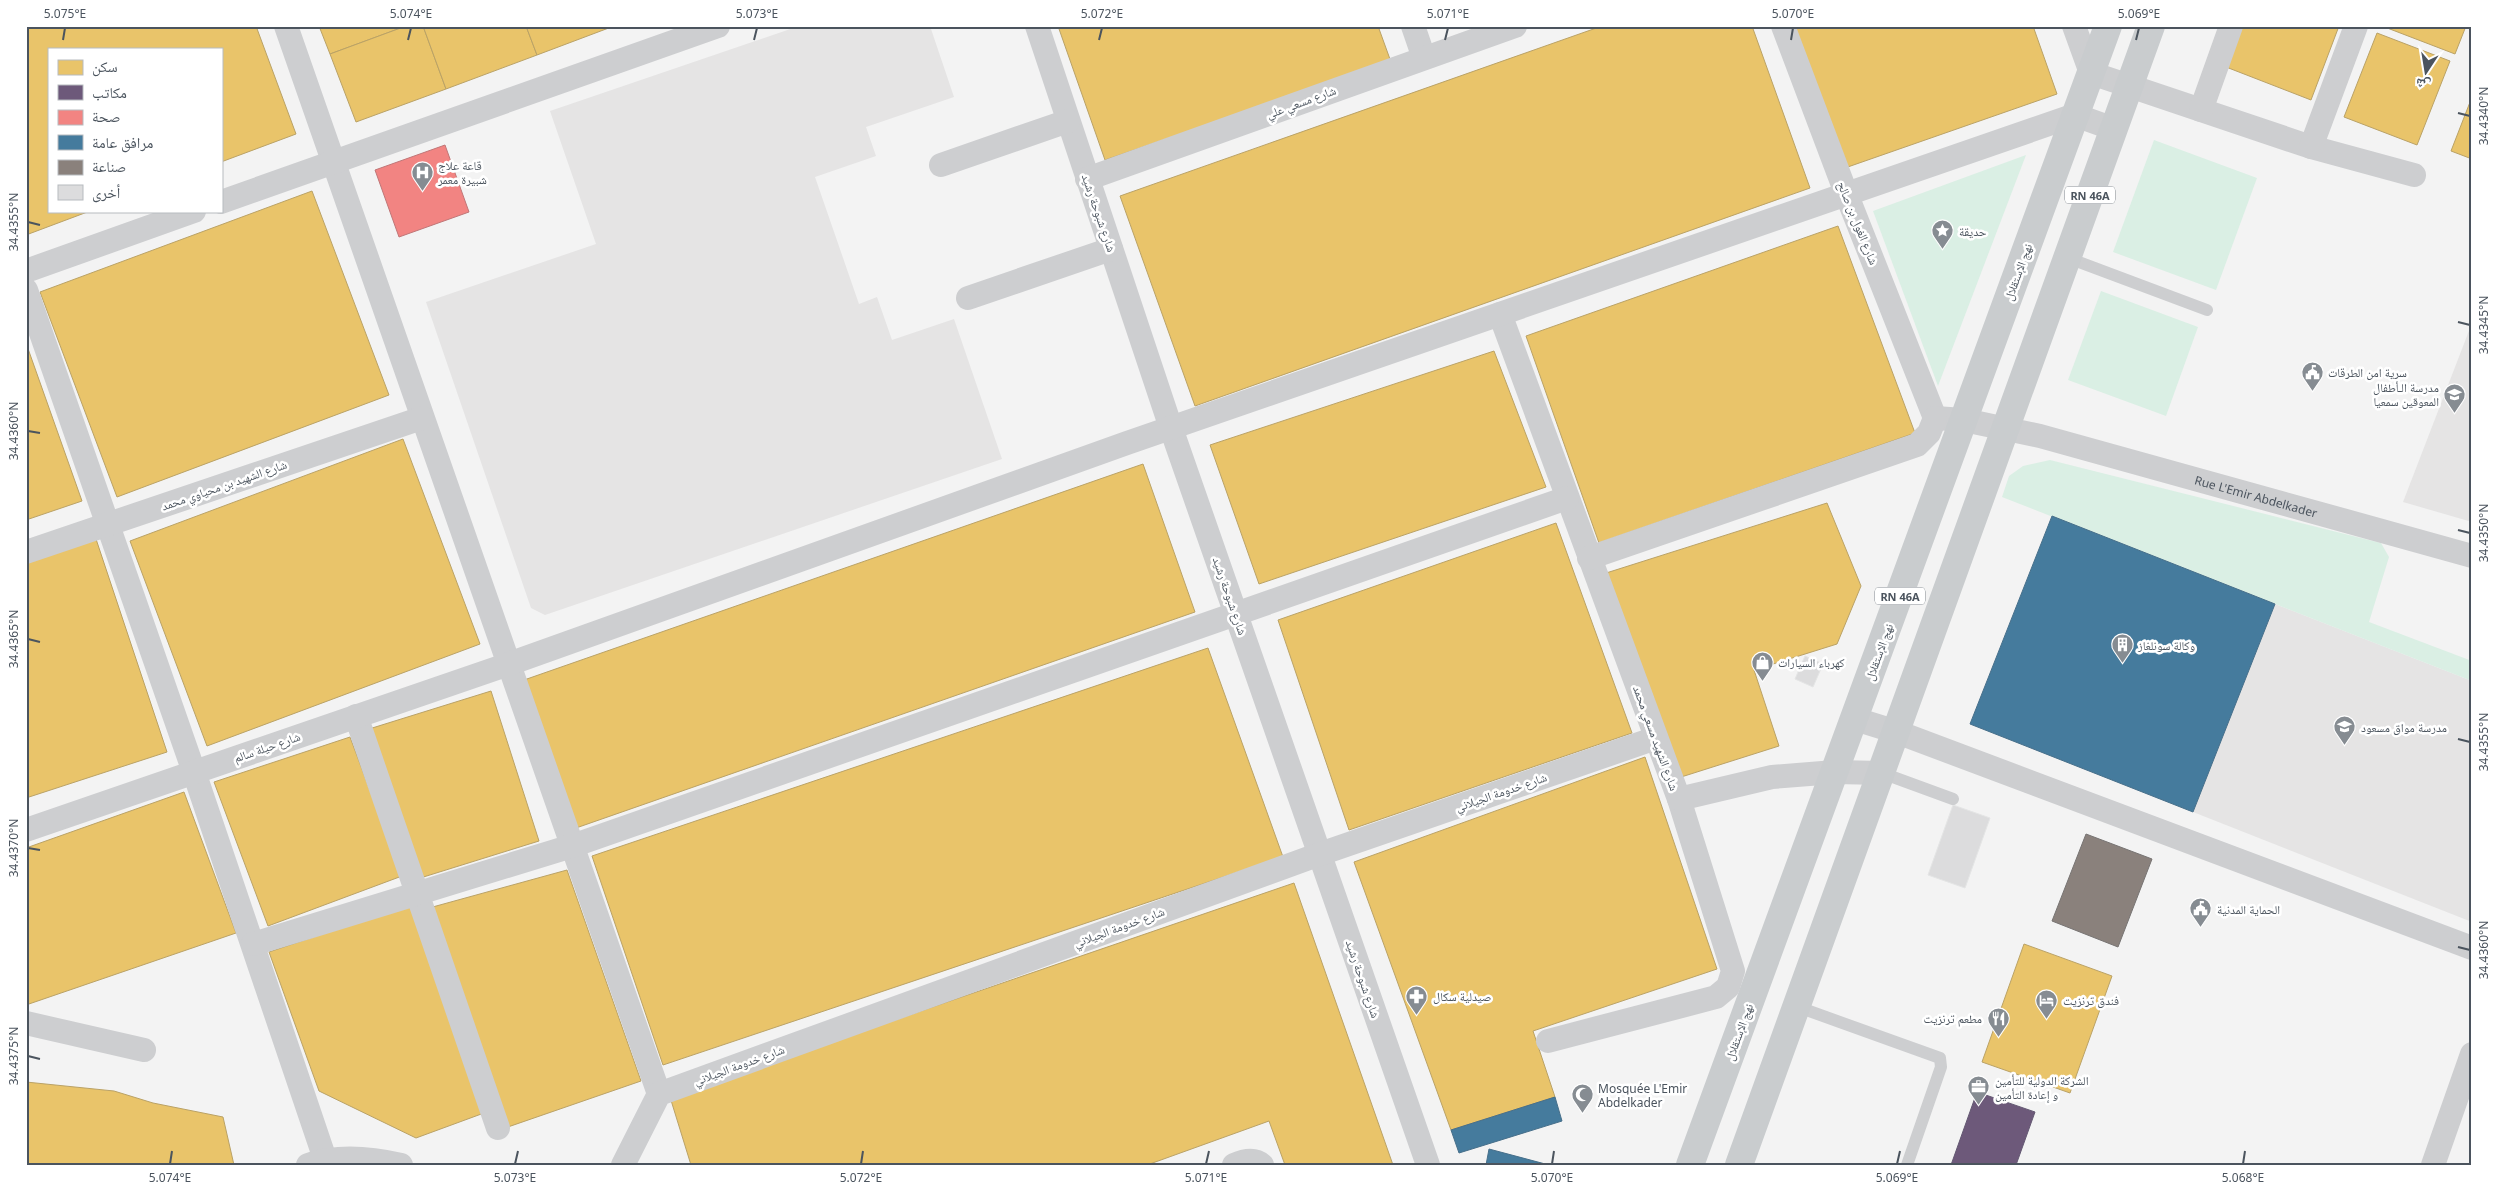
<svg xmlns="http://www.w3.org/2000/svg" width="2498" height="1191" font-family="'Noto Sans','Noto Naskh Arabic',sans-serif">
<style>
.education{fill:#e5e4e4}
.green{fill:#daefe4}
.homes{fill:#e9c46a;stroke:#baa266}
.offices{fill:#6d597a;stroke:#635872}
.health{fill:#f28482;stroke:#c07677}
.public{fill:#457b9d;stroke:#476f8a}
.industry{fill:#8a817c;stroke:#777473}
.building{fill:#dcdcdd;stroke:#e4e5e5}
.lines{fill:none;stroke-linecap:round;stroke-linejoin:round}
.lane{stroke:#cdced0;stroke-width:12}
.street{stroke:#cdced0;stroke-width:24}
.primary{stroke:#c9ccce;stroke-width:28}
.ticks{fill:none;stroke:#4b545e;stroke-width:2}
.labels{text-anchor:middle;dominant-baseline:central;stroke-width:5;stroke-linejoin:round;paint-order:stroke}
.shield{fill:#fff;stroke:#81878e;stroke-width:1}
.shield-label{font-size:11px;font-weight:bold;fill:#4b545e}
.street-label{font-size:12px;fill:#4b545e;stroke:#fff}
.poi-label{font-size:12px;fill:#4b545e;stroke:#fff;text-anchor:start}
.neatline{fill:none;stroke:#4b545e;stroke-width:2}
.ticks-label{font-size:12px;text-anchor:middle;fill:#4b545e}
</style>
<rect width="100%" height="100%" fill="#f3f3f3"/>
<g class="education">
<path d="M799 26H930L954 97 866 127 876 156 815 177 859 304 877 297 892 340 954 319 1002 459 545 615 531 608 426 302 596 244 550 111Z"/>
<path d="M2472 323V522L2403 502Z"/>
<path d="M2275 604 2472 681V922L2193 812Z"/>
</g>
<g class="green">
<path d="M2154 140 2257 178 2216 290 2113 252Z"/>
<path d="M2026 155 1938 386 1873 211Z"/>
<path d="M2101 291 2198 327 2166 416 2068 380Z"/>
<path d="M2050 460 2381 543 2389 557 2369 622 2472 661V681L2002 497 2009 476 2023 466Z"/>
</g>
<g class="homes">
<path d="M26 26H256L296 134 221 162V49H49V211H90L26 235Z"/>
<path d="M319 26H406L330 54Z"/>
<path d="M406 26H423L446 89 356 122 330 54Z"/>
<path d="M423 26H526L537 55 446 89Z"/>
<path d="M526 26H614L537 55Z"/>
<path d="M1058 26H1378L1391 62 1105 160Z"/>
<path d="M1602 26H1752L1810 188 1195 406 1120 196Z"/>
<path d="M1792 26H2033L2057 94 1842 169Z"/>
<path d="M2242 26H2339L2311 100 2226 67Z"/>
<path d="M2382 26H2466L2455 54Z"/>
<path d="M2377 33 2450 61 2417 145 2344 117Z"/>
<path d="M2472 97V159L2451 151Z"/>
<path d="M312 191 389 395 117 497 40 292Z"/>
<path d="M1838 226 1915 433 1599 543 1526 336Z"/>
<path d="M26 343 82 501 26 520Z"/>
<path d="M1494 351 1546 487 1259 584 1210 445Z"/>
<path d="M403 439 480 644 207 746 130 541Z"/>
<path d="M1143 464 1195 612 576 828 524 680Z"/>
<path d="M1827 503 1861 586 1837 644 1754 670 1779 746 1678 778 1603 574Z"/>
<path d="M1556 523 1632 733 1349 830 1278 620Z"/>
<path d="M96 539 167 752 26 798V562Z"/>
<path d="M1208 648 1283 857 663 1065 592 856Z"/>
<path d="M491 691 539 841 417 879 369 729Z"/>
<path d="M350 737 402 876 268 926 214 782Z"/>
<path d="M1645 757 1717 969 1533 1031 1555 1097 1451 1130 1354 862Z"/>
<path d="M184 792 236 933 26 1005V848Z"/>
<path d="M567 870 641 1081 505 1128 429 908Z"/>
<path d="M1294 883 1393 1165H1285L1269 1121 1147 1165H691L670 1097Z"/>
<path d="M411 904 484 1113 416 1138 319 1091 269 952Z"/>
<path d="M2024 944 2112 976 2070 1093 1982 1062Z"/>
<path d="M26 1082 114 1091 153 1103 223 1117 234 1165H26Z"/>
</g>
<path class="offices" d="M1977 1092 2035 1112 2016 1165H1951Z"/>
<path class="health" d="M445 145 469 212 399 237 375 170Z"/>
<g class="public">
<path d="M2052 516 2275 604 2193 812 1970 724Z"/>
<path d="M1555 1097 1562 1121 1459 1153 1451 1130Z"/>
<path d="M1489 1149 1549 1165H1486Z"/>
</g>
<path class="industry" d="M2086 834 2152 859 2118 947 2052 921Z"/>
<g class="building">
<path d="M1805 656 1823 664 1813 687 1795 679Z"/>
<path d="M1953 805 1990 818 1965 888 1928 875Z"/>
</g>
<g class="lines">
<g class="lane">
<path d="M2068 258 2207 310"/>
<path d="M1882 773 1953 799"/>
<path d="M1798 1007 1940 1058 1941 1067 1907 1165"/>
</g>
<g class="street">
<path d="M286 26 659 1094"/>
<path d="M1037 26 1171 428 1428 1165"/>
<path d="M1413 26 1424 58"/>
<path d="M1783 26 1846 193 1935 418"/>
<path d="M2074 26 2091 73 2311 147 2414 175"/>
<path d="M2201 110 2231 26"/>
<path d="M2311 147 2356 26"/>
<path d="M941 165 1068 121"/>
<path d="M1087 179 1515 26"/>
<path d="M221 202 718 26"/>
<path d="M26 271 194 211"/>
<path d="M26 290 194 772 327 1165"/>
<path d="M968 298 1111 249"/>
<path d="M1500 314 1679 799 1733 971 1728 987 1716 997 1548 1041"/>
<path id="s1" d="M1935 418 1964 420 2040 436 2472 556"/>
<path d="M26 552 422 418"/>
<path d="M1589 558 1917 445 1929 433 1935 418"/>
<path d="M356 716 498 1128"/>
<path d="M1855 719 1897 732 2472 948"/>
<path d="M1679 799 1772 777 1835 772 1882 773"/>
<path d="M26 830 509 664 1127 443 2075 115 2114 129"/>
<path d="M253 944 572 846 1567 498"/>
<path d="M26 1023 144 1050"/>
<path d="M308 1165C337 1155 371 1158 401 1165"/>
<path d="M623 1165 659 1094 1320 854 1656 738"/>
<path d="M1234 1165C1243 1161 1254 1158 1262 1165"/>
<path d="M2433 1165 2472 1054"/>
</g>
<g class="primary">
<path d="M1690 1165 2108 26"/>
<path d="M1739 1165 2151 26"/>
</g>
</g>
<path class="ticks" d="M63 40 65 28M408 40 411 28M754 40 757 28M1099 40 1102 28M1445 40 1448 28M1791 40 1793 28M2136 40 2139 28M2458 113 2470 116M28 222 40 225M2458 322 2470 325M28 431 40 433M2458 530 2470 533M28 639 40 642M2458 739 2470 742M28 848 40 850M2458 947 2470 950M28 1056 40 1059M170 1164 172 1151M515 1164 518 1151M861 1164 863 1151M1206 1164 1209 1151M1552 1164 1554 1151M1897 1164 1900 1151M2243 1164 2245 1151"/>
<defs>
<symbol id="hospital-pin" viewBox="-11 -11 22 30"><path d="M0 17L-7.5 6A9.5 9.5 0 1 1 7.5 6Z" fill="#868c92" stroke="#fff"/><path d="M-5-5h3v3.5h4V-5h3V5h-3V1.5h-4V5h-3Z" fill="#fff"/></symbol>
<symbol id="sight-pin" viewBox="-11 -11 22 30"><path d="M0 17L-7.5 6A9.5 9.5 0 1 1 7.5 6Z" fill="#868c92" stroke="#fff"/><path d="M0-6L1.8-2.2L6-1.7L2.9 1.2L3.7 5.4L0 3.3L-3.7 5.4L-2.9 1.2L-6-1.7L-1.8-2.2Z" fill="#fff"/></symbol>
<symbol id="civic-pin" viewBox="-11 -11 22 30"><path d="M0 17L-7.5 6A9.5 9.5 0 1 1 7.5 6Z" fill="#868c92" stroke="#fff"/><path d="M-.6-6.5H3V-4.5H.6V-3L4-1V1h2V6H-6V1h2V-1L-.6-3ZM-1.2 2.5V6h2.4V2.5Z" fill="#fff"/></symbol>
<symbol id="school-pin" viewBox="-11 -11 22 30"><path d="M0 17L-7.5 6A9.5 9.5 0 1 1 7.5 6Z" fill="#868c92" stroke="#fff"/><path d="M0-5L7-2L0 1L-7-2ZM-4 1L0 2.5L4 1V4Q0 6-4 4Z" fill="#fff"/></symbol>
<symbol id="building-pin" viewBox="-11 -11 22 30"><path d="M0 17L-7.5 6A9.5 9.5 0 1 1 7.5 6Z" fill="#868c92" stroke="#fff"/><path d="M-4-6H4V6H1V3H-1V6H-4ZM-2.5-4.3h1.7v1.8h-1.7ZM.8-4.3h1.7v1.8H.8ZM-2.5-1h1.7V.8h-1.7ZM.8-1h1.7V.8H.8Z" fill="#fff"/></symbol>
<symbol id="shop-pin" viewBox="-11 -11 22 30"><path d="M0 17L-7.5 6A9.5 9.5 0 1 1 7.5 6Z" fill="#868c92" stroke="#fff"/><path d="M-5-2.5h2.3a2.7 3.5 0 0 1 5.4 0H5L5.5 6h-11ZM-1.5-2.5h3a1.5 2.3 0 0 0-3 0Z" fill="#fff"/></symbol>
<symbol id="pharmacy-pin" viewBox="-11 -11 22 30"><path d="M0 17L-7.5 6A9.5 9.5 0 1 1 7.5 6Z" fill="#868c92" stroke="#fff"/><path d="M-2-6h4v4h4v4h-4v4h-4v-4h-4v-4h4Z" fill="#fff"/></symbol>
<symbol id="hotel-pin" viewBox="-11 -11 22 30"><path d="M0 17L-7.5 6A9.5 9.5 0 1 1 7.5 6Z" fill="#868c92" stroke="#fff"/><path d="M-6-4.5h1.5V1H6V5H4.5V3h-9V5H-6ZM-4 0a1.8 1.8 0 1 1 3.6 0ZM.5 0V-2.5h3Q6-2.5 6 0Z" fill="#fff"/></symbol>
<symbol id="restaurant-pin" viewBox="-11 -11 22 30"><path d="M0 17L-7.5 6A9.5 9.5 0 1 1 7.5 6Z" fill="#868c92" stroke="#fff"/><path d="M-5-6h1v4h1v-4h1v4h1v-4h1v5L-1.5 .5V6h-2V.5L-5-1ZM5-6V6H3V1.5H1.5Q1.5-4 5-6Z" fill="#fff"/></symbol>
<symbol id="office-pin" viewBox="-11 -11 22 30"><path d="M0 17L-7.5 6A9.5 9.5 0 1 1 7.5 6Z" fill="#868c92" stroke="#fff"/><path d="M-6-3h4V-5.5h4V-3h4V5H-6ZM-1-4.5V-3h2v-1.5ZM-6 0V1H6V0Z" fill="#fff"/></symbol>
<symbol id="mosque-pin" viewBox="-11 -11 22 30"><path d="M0 17L-7.5 6A9.5 9.5 0 1 1 7.5 6Z" fill="#868c92" stroke="#fff"/><path d="M3.5-4.9A6 6 0 1 0 3.5 4.9A5 5 0 1 1 3.5-4.9Z" fill="#fff"/></symbol>
</defs>
<g fill-rule="evenodd">
<use href="#hospital-pin" x="410" y="160" width="25" height="34"/>
<use href="#sight-pin" x="1930" y="218" width="25" height="34"/>
<use href="#civic-pin" x="2300" y="360" width="25" height="34"/>
<use href="#school-pin" x="2442" y="382" width="25" height="34"/>
<use href="#building-pin" x="2110" y="632" width="25" height="34"/>
<use href="#shop-pin" x="1750" y="650" width="25" height="34"/>
<use href="#school-pin" x="2332" y="714" width="25" height="34"/>
<use href="#civic-pin" x="2188" y="896" width="25" height="34"/>
<use href="#pharmacy-pin" x="1404" y="984" width="25" height="34"/>
<use href="#hotel-pin" x="2034" y="988" width="25" height="34"/>
<use href="#restaurant-pin" x="1986" y="1006" width="25" height="34"/>
<use href="#office-pin" x="1966" y="1074" width="25" height="34"/>
<use href="#mosque-pin" x="1570" y="1082" width="25" height="34"/>
</g>
<g class="labels">
<g class="shield">
<rect x="2065" y="186.5" width="50" height="17" rx="4"/>
<rect x="1875" y="587.5" width="50" height="17" rx="4"/>
</g>
<g class="shield-label">
<text x="2090" y="195">RN 46A</text>
<text x="1900" y="596">RN 46A</text>
</g>
<g class="street-label">
<text transform="translate(1301 102) rotate(-20)">شارع مسعي علي</text>
<text transform="translate(1099 213) rotate(71)">شارع شبوحة رشيد</text>
<text transform="translate(1858 223) rotate(68)">شارع الغول بن صالح</text>
<text transform="translate(2018 272) rotate(-70)">نهج الإستقلال</text>
<text transform="translate(224 485) rotate(-19)">شارع الشهيد بن محياوي محمد</text>
<text stroke="none"><textPath href="#s1" startOffset="331">Rue L'Emir Abdelkader</textPath></text>
<text transform="translate(1230 596) rotate(71)">شارع شبوحة رشيد</text>
<text transform="translate(1879 652) rotate(-70)">نهج الإستقلال</text>
<text transform="translate(1656 738) rotate(70)">شارع الشهيد مسعي محمد</text>
<text transform="translate(267 747) rotate(-19)">شارع حيلة سالم</text>
<text transform="translate(1501 792) rotate(-19)">شارع خدومة الجيلاني</text>
<text transform="translate(1119 927) rotate(-20)">شارع خدومة الجيلاني</text>
<text transform="translate(1363 979) rotate(71)">شارع شبوحة رشيد</text>
<text transform="translate(1739 1032) rotate(-70)">نهج الإستقلال</text>
<text transform="translate(739 1065) rotate(-20)">شارع خدومة الجيلاني</text>
</g>
<g class="poi-label">
<text x="438" y="165">قاعة علاج<tspan x="438" dy="14">شبيرة معمر</tspan></text>
<text x="1959" y="231">حديقة</text>
<text x="2328" y="372">سرية امن الطرقات</text>
<text x="2439" y="387" text-anchor="end">مدرسة الـأطفال<tspan x="2439" dy="14">المعوقين سمعيا</tspan></text>
<text x="2138" y="645">وكالة سونلغاز</text>
<text x="1778" y="662">كهرباء السيارات</text>
<text x="2361" y="727">مدرسة مواق مسعود</text>
<text x="2217" y="909">الحماية المدنية</text>
<text x="1433" y="996">صيدلية سكال</text>
<text x="2063" y="1000">فندق ترنزيت</text>
<text x="1982" y="1018" text-anchor="end">مطعم ترنزيت</text>
<text x="1995" y="1080">الشركة الدولية للتأمين<tspan x="1995" dy="14">و إعادة التأمين</tspan></text>
<text x="1598" y="1088">Mosquée L'Emir<tspan x="1598" dy="14">Abdelkader</tspan></text>
</g>
</g>
<rect width="2498" height="1191" fill="none" stroke="#ffffff" stroke-width="55"/>
<rect x="48" y="48" width="175" height="165" fill="#ffffff" stroke="#b7bbbf"/>
<rect x="58" y="60" width="25" height="15" fill="#e9c46a" stroke="#b7bbbf"/>
<text x="92" y="72" font-size="15" fill="#4b545e">سكن</text>
<rect x="58" y="85" width="25" height="15" fill="#6d597a" stroke="#b7bbbf"/>
<text x="92" y="98" font-size="15" fill="#4b545e">مكاتب</text>
<rect x="58" y="110" width="25" height="15" fill="#f28482" stroke="#b7bbbf"/>
<text x="92" y="122" font-size="15" fill="#4b545e">صحة</text>
<rect x="58" y="135" width="25" height="15" fill="#457b9d" stroke="#b7bbbf"/>
<text x="92" y="148" font-size="15" fill="#4b545e">مرافق عامة</text>
<rect x="58" y="160" width="25" height="15" fill="#8a817c" stroke="#b7bbbf"/>
<text x="92" y="172" font-size="15" fill="#4b545e">صناعة</text>
<rect x="58" y="185" width="25" height="15" fill="#dcdcdd" stroke="#b7bbbf"/>
<text x="92" y="198" font-size="15" fill="#4b545e">أخرى</text>
<g transform="translate(2426 72) rotate(192)" stroke="#ffffff" stroke-width="4" paint-order="stroke">
<path d="M0-4L9 19L0 12L-9 19Z" fill="#4b545e"/>
<text y="-8" font-size="14" font-weight="bold" text-anchor="middle" fill="#4b545e">ش</text>
</g>
<rect x="28" y="28" width="2442" height="1136" class="neatline"/>
<g class="ticks-label">
<text x="65" y="18">5.075°E</text>
<text x="411" y="18">5.074°E</text>
<text x="757" y="18">5.073°E</text>
<text x="1102" y="18">5.072°E</text>
<text x="1448" y="18">5.071°E</text>
<text x="1793" y="18">5.070°E</text>
<text x="2139" y="18">5.069°E</text>
<text transform="translate(2484 116) rotate(-90)" y="4">34.4340°N</text>
<text transform="translate(14 222) rotate(-90)" y="4">34.4355°N</text>
<text transform="translate(2484 325) rotate(-90)" y="4">34.4345°N</text>
<text transform="translate(14 431) rotate(-90)" y="4">34.4360°N</text>
<text transform="translate(2484 533) rotate(-90)" y="4">34.4350°N</text>
<text transform="translate(14 639) rotate(-90)" y="4">34.4365°N</text>
<text transform="translate(2484 742) rotate(-90)" y="4">34.4355°N</text>
<text transform="translate(14 848) rotate(-90)" y="4">34.4370°N</text>
<text transform="translate(2484 950) rotate(-90)" y="4">34.4360°N</text>
<text transform="translate(14 1056) rotate(-90)" y="4">34.4375°N</text>
<text x="170" y="1182">5.074°E</text>
<text x="515" y="1182">5.073°E</text>
<text x="861" y="1182">5.072°E</text>
<text x="1206" y="1182">5.071°E</text>
<text x="1552" y="1182">5.070°E</text>
<text x="1897" y="1182">5.069°E</text>
<text x="2243" y="1182">5.068°E</text>
</g>
</svg>
